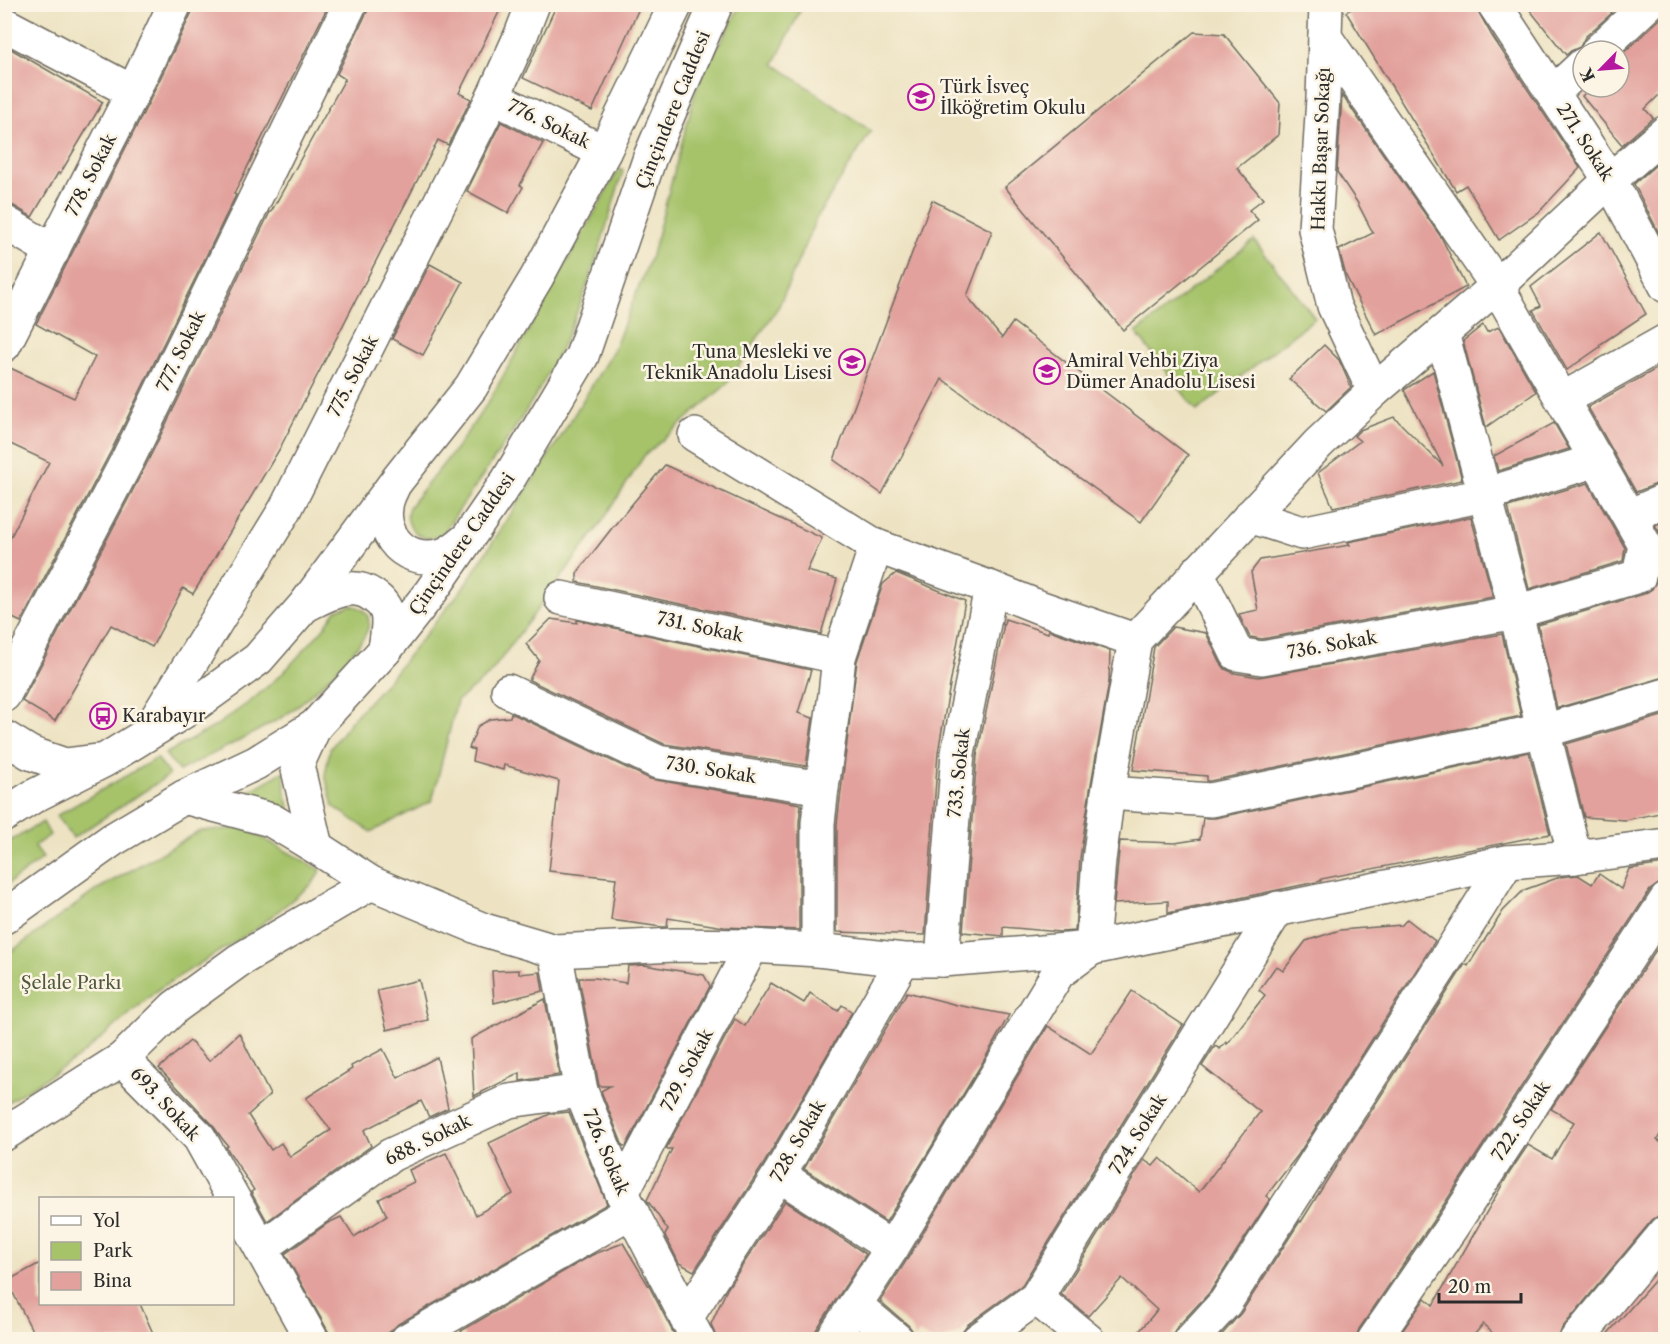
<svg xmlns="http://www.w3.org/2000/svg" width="1670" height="1344" font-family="'Libre Caslon Text',serif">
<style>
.green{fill:#a6c36a;stroke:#68774a;stroke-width:1.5}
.building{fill:#e2a19c}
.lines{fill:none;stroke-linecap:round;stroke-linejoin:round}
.minor-casing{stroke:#6f6b60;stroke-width:36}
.major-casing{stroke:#6f6b60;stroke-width:36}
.minor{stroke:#fff;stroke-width:33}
.major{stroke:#fff;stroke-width:33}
.labels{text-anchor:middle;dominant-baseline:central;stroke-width:5;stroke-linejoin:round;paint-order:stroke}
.poi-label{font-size:18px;fill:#2b2b2b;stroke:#fcf5e5;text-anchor:start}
.street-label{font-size:18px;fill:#2b2b2b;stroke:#fcf5e5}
.park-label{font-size:18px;fill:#50593e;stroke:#fcf5e5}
</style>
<rect width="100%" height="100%" fill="#fcf5e5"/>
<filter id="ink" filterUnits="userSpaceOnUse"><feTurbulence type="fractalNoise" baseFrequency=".0167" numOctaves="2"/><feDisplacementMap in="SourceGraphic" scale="12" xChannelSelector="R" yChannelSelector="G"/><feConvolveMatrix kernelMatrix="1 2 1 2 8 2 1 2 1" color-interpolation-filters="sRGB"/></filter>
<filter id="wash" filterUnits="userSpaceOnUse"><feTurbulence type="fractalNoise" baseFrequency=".008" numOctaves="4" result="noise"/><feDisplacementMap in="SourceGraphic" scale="24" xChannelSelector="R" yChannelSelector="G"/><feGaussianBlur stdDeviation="1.35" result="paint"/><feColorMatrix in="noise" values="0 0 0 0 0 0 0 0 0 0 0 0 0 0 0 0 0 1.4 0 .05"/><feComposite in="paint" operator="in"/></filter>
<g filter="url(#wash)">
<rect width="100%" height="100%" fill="#ede3c3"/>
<g class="green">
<path d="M740 5H803L774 64 871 131 816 219 779 306 726 385 644 456 602 522 489 675 457 701 432 801 371 832 333 806 325 775 330 749 350 722 391 677 463 588 560 438 614 349 653 251 697 86 714 52 726 34Z"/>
<path d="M619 169 623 171C604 233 587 298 557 356 526 419 481 475 443 534 440 535 437 537 433 538 416 540 403 523 409 507L458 446 489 401Z"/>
<path d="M1254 240 1315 318 1197 411 1136 333Z"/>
<path d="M351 605C360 607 369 612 369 623 369 644 303 704 284 716 250 736 214 753 179 771L165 754 214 727 252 700 284 672 324 628 336 610Z"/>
<path d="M157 758 169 775 73 838 56 816Z"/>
<path d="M284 771 285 792 291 814 242 795Z"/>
<path d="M43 822 50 835 34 846 43 858 5 886V844Z"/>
<path d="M244 828 321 870 313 883 256 929 160 988 78 1058 5 1104V956L98 889 200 831Z"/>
</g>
<g id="blocks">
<g class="building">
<path d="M193 4H329L234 194 236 195 111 451 21 622 4 614V550L49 462 4 441V365L74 398 95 357 36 324 150 100 192 12Z"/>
<path d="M368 4H503L459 93 471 99 448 145 438 140 279 450 193 594 183 588 152 647 111 625 55 721 22 701 145 467 270 212H271L345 79 337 74 367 12Z"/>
<path d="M557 4H641L592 111 523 78Z"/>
<path d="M1359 4H1474L1492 36 1580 168 1539 212 1499 240 1466 185 1456 191 1346 12Z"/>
<path d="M1525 4H1602L1612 13 1585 37 1580 47 1571 51 1566 55Z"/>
<path d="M1665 10V89L1645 109 1653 118 1622 145 1582 96 1591 87H1619V57L1661 18Z"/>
<path d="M1194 32 1224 34 1280 103 1278 135 1237 168 1263 199 1249 210 1258 220 1123 330 1005 187Z"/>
<path d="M4 45 103 102 60 174 58 173 32 217 14 206 4 203Z"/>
<path d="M1342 95 1441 237 1466 287 1376 335 1346 276 1339 250 1373 233 1357 202 1337 172Z"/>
<path d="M501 122 543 143 520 185 523 187 508 213 467 191Z"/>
<path d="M1665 157V245L1634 184Z"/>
<path d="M932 200 992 231 967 296 1002 338 1013 322 1188 455 1141 522 942 379 882 494 834 460Z"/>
<path d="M1601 232 1646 314 1599 345 1600 347 1567 370 1533 310 1541 306 1531 287Z"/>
<path d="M430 264 463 282 423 355 392 339Z"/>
<path d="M1483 325 1487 332 1499 327 1536 392 1486 427 1463 341Z"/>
<path d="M1324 345 1339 360 1351 387 1326 411 1289 379Z"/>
<path d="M1665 364V482L1659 483 1636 492 1588 407Z"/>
<path d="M1433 371 1462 480 1333 507 1318 473 1360 441 1354 436 1360 430 1394 417 1443 466 1404 390Z"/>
<path d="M1554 423 1569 449 1498 471 1494 456Z"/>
<path d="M665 465 822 538 807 571 837 579 821 634 577 582V573L612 528Z"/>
<path d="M1588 483 1625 548 1623 561 1529 589 1508 507Z"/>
<path d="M1471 517 1493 597 1262 639 1250 637 1240 617 1239 614 1258 610 1251 572 1260 560 1350 545 1348 542Z"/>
<path d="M1665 521V677L1557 708 1538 625 1644 594 1652 589 1657 580 1663 549 1662 536 1655 525Z"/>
<path d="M896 573 965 601 938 752 925 935 837 932V824L857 661 883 584Z"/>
<path d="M551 619 577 623V620L811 670 798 713 813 718 806 766 664 744 529 680 539 660 526 644Z"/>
<path d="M1005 619 1048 633 1049 630 1110 651 1109 682 1090 790 1080 858 1075 931 1060 932 1003 927V936L963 932 977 756Z"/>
<path d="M1173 627 1206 633 1220 662 1225 669 1234 673 1259 677 1502 634 1521 716 1210 781H1207V776L1133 770 1154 647Z"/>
<path d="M511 713 650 779 801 804 799 823V930L724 927 668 918 667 927H662L611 920 616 878 549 871 559 781 504 765 503 770 472 761 474 750 469 748 478 726 491 719 510 717Z"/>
<path d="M1665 715V812L1625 820 1584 817 1566 744Z"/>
<path d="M1529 752 1550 834 1321 879V881L1168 913V901L1114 904 1120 841 1175 843 1200 839 1203 818H1215Z"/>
<path d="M1665 864V874L1660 883 1650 890 1435 1218 1359 1329 1355 1340H1217L1241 1313 1300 1221 1301 1222 1341 1158 1465 964 1468 966 1503 911 1524 890 1560 877 1578 875 1592 884 1599 874 1621 889 1629 869Z"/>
<path d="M1407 919 1435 941 1298 1155 1266 1196 1270 1199 1210 1292 1177 1327 1173 1335V1340H1132L1157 1310 1122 1278 1088 1316 1061 1294 1144 1160 1153 1166 1160 1158 1199 1192 1260 1112 1202 1066 1215 1046 1220 1049 1226 1042 1227 1044 1265 995 1259 990 1276 966 1283 971 1306 941 1340 930 1402 925Z"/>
<path d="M1656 950 1665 955V1126L1657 1140 1665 1145V1207L1661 1214 1652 1220 1562 1328 1558 1340H1500L1483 1324 1470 1340H1408L1401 1333 1425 1298 1433 1305 1508 1175 1528 1145 1552 1159 1574 1122 1551 1109Z"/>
<path d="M644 965 704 975 710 986 626 1146H623L601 1091 610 1086H599L579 978H595L626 983 628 966Z"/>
<path d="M519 970V974L540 972 543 991 494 1003 492 971Z"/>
<path d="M419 980 428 1020 387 1030 377 990Z"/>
<path d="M771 983 804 1003 810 993 838 1011 842 1005 852 1012 763 1165 694 1271 679 1263 665 1235 668 1230 647 1200 672 1149H666L735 1019 745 1026Z"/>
<path d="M1132 991 1183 1025 1022 1285 967 1325 961 1333 942 1340H931L919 1333 915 1338 914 1333 909 1326 880 1301 908 1258 1046 1029 1048 1026 1091 1054Z"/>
<path d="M907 992 957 1005 1009 1015 984 1060 886 1222 804 1169Z"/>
<path d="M545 999 559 1075 520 1081V1073L474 1096 471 1039Z"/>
<path d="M239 1033 270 1095 248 1115 271 1150 281 1143 290 1157 331 1130 306 1098 352 1069 351 1066 383 1049 398 1078 437 1057 448 1108 429 1117 421 1101 364 1130 371 1146 267 1221 251 1192 254 1190 226 1147 228 1146 221 1137 212 1124 159 1068 190 1041 209 1061Z"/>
<path d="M569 1112 607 1204 398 1324 391 1331 375 1340H331L328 1331 285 1254 328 1223 341 1217 354 1237 387 1216 379 1199 414 1182 409 1170 446 1153 476 1215 513 1194 489 1143 550 1114Z"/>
<path d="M785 1201 866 1254 816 1330 813 1340H717L711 1324 727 1289Z"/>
<path d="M623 1243 650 1288 677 1340H466L461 1331 592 1255Z"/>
<path d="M40 1263V1304H140L156 1340H37L7 1281Z"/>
<path d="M1665 1269V1340H1602Z"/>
</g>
</g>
</g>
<g filter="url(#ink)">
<use href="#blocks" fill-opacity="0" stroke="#6f6b60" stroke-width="1.5"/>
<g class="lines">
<defs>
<g id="minor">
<path d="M1326 4 1323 98 1315 229 1334 306 1374 391"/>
<path d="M1494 4 1610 180 1666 286"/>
<path d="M4 24 133 92"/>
<path d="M1598 51 1648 4"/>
<path d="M1553 93 1583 65"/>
<path d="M493 97 604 152"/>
<path d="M4 222 53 251"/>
<path d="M1442 333 1516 612 1543 730 1575 857"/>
<path d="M4 345 133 92 175 4"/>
<path d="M1563 399 1666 341"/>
<path d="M695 435 876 546 991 588 1039 607 1135 640"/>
<path d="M1250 516 1302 533 1484 495 1597 460"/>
<path d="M1629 516 1666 500"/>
<path d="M1197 572 1237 654 1262 658 1516 612 1639 576 1645 545 1497 286 1325 37"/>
<path d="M561 598 839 657"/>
<path d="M508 691 658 762 822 788"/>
<path d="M4 695 128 459 350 4"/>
<path d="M315 726 297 765 316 847"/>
<path d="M147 734 285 510 493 97 521 35 533 4"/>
<path d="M1108 793 1211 800 1554 728 1666 695"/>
<path d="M184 797 271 820 316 847 371 883 484 930 555 951 674 945 752 946 818 950 903 960H942L1092 948 1507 862 1575 857 1666 845"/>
<path d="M818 950V823L822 788 835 695 839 657 876 546"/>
<path d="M555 951 581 1091 622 1193 698 1340"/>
<path d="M942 960 958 753 991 588"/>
<path d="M122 1059 199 1137 312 1340"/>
<path d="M4 1134 122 1059 175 1007 238 961 371 883"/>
<path d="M779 1175 892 1248"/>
<path d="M622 1193 752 946"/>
<path d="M261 1248 391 1155 509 1101 581 1091"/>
<path d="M1036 1298 1088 1340"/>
<path d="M855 1305 897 1340"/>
<path d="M686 1318 779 1175 903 960"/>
<path d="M407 1340 632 1211"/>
<path d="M832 1340 892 1248 1058 973 1092 948 1099 860 1108 793 1135 640 1318 444 1374 391 1497 286 1610 180 1666 132"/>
<path d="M978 1340 1036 1298 1278 908"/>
<path d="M1191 1340 1225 1303 1455 945 1507 862"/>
<path d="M1374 1340 1451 1228 1666 900"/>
<path d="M1576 1340 1666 1232"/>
</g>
<g id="major">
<path d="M392 489C372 525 400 567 442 555 450 553 459 545 466 540"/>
<path d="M306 605C326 595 351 580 372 595 379 600 384 604 387 613 390 624 386 639 385 650"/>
<path d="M4 737 30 753 65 765 97 761"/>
<path d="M4 815 34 796 105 760 193 706 258 659 305 605 398 479 471 387 537 277 604 152 676 4"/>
<path d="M4 917 112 840 184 797 256 763 315 726 385 650 430 593 508 480 582 356 650 157 716 4"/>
</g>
</defs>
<use href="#minor" class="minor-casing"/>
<use href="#major" class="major-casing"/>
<use href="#minor" class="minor"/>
<use href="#major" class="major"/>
</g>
</g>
<defs>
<symbol id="school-ring" viewBox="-11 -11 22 22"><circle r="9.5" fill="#fcf5e5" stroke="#b5179e" stroke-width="1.5"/><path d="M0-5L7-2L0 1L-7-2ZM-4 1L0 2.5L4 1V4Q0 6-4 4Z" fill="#b5179e"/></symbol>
<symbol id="bus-ring" viewBox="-11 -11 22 22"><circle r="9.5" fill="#fcf5e5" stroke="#b5179e" stroke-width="1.5"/><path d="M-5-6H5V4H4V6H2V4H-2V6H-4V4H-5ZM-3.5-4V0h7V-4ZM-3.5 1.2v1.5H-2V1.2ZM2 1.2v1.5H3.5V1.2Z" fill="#b5179e"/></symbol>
</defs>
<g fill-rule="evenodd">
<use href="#school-ring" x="906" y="82" width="30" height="30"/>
<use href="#school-ring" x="837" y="347" width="30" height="30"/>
<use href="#school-ring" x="1032" y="356" width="30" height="30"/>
<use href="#bus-ring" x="88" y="701" width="30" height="30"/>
</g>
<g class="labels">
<g class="poi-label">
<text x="940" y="87">Türk İsveç<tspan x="940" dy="21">İlköğretim Okulu</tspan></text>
<text x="832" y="352" text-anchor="end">Tuna Mesleki ve<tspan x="832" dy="21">Teknik Anadolu Lisesi</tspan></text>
<text x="1066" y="361">Amiral Vehbi Ziya<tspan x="1066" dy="21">Dümer Anadolu Lisesi</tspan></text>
<text x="122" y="716">Karabayır</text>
</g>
<g class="street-label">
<text transform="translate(673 110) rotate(-68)">Çinçindere Caddesi</text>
<text transform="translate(549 124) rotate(26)">776. Sokak</text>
<text transform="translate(1585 142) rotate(57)">271. Sokak</text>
<text transform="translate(1321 149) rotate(-88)">Hakkı Başar Sokağı</text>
<text transform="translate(91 175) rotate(-63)">778. Sokak</text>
<text transform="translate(181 351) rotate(-64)">777. Sokak</text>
<text transform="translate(353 376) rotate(-63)">775. Sokak</text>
<text transform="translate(462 544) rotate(-55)">Çinçindere Caddesi</text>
<text transform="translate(700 627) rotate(12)">731. Sokak</text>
<text transform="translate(1332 645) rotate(-10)">736. Sokak</text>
<text transform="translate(711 770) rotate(9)">730. Sokak</text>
<text transform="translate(959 773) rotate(-84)">733. Sokak</text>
<text transform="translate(687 1070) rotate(-62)">729. Sokak</text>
<text transform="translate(165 1104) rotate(47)">693. Sokak</text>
<text transform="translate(1521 1121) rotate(-57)">722. Sokak</text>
<text transform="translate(1138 1134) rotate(-58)">724. Sokak</text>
<text transform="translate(428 1140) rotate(-26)">688. Sokak</text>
<text transform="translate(798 1141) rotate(-60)">728. Sokak</text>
<text transform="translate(606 1152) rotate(67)">726. Sokak</text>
</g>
<g class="park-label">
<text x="71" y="983">Şelale Parkı</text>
</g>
</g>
<rect width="1670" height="1344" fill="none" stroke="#fcf5e5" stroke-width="24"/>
<rect x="39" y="1197" width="195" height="108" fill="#fcf5e5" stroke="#a8a49b" stroke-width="1.5"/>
<rect x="51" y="1216" width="30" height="9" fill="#ffffff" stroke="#a8a49b" stroke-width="1.5"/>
<text x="93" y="1227" font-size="18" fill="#2b2b2b">Yol</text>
<rect x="51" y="1242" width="30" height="18" fill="#a6c36a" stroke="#a8a49b" stroke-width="1.5"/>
<text x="93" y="1257" font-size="18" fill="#2b2b2b">Park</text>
<rect x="51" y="1272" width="30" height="18" fill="#e2a19c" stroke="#a8a49b" stroke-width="1.5"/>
<text x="93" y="1287" font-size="18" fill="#2b2b2b">Bina</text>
<g transform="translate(1601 69) rotate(245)"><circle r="28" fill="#fcf5e5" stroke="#a8a49b" stroke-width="1.5"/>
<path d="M0-4.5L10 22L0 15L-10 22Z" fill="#b5179e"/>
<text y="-9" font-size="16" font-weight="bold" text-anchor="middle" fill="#2b2b2b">K</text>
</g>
<path d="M1439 1293v9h82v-9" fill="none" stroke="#2b2b2b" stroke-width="3"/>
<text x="1448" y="1293" font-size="18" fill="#2b2b2b" stroke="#fcf5e5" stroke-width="4.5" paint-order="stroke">20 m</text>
</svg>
